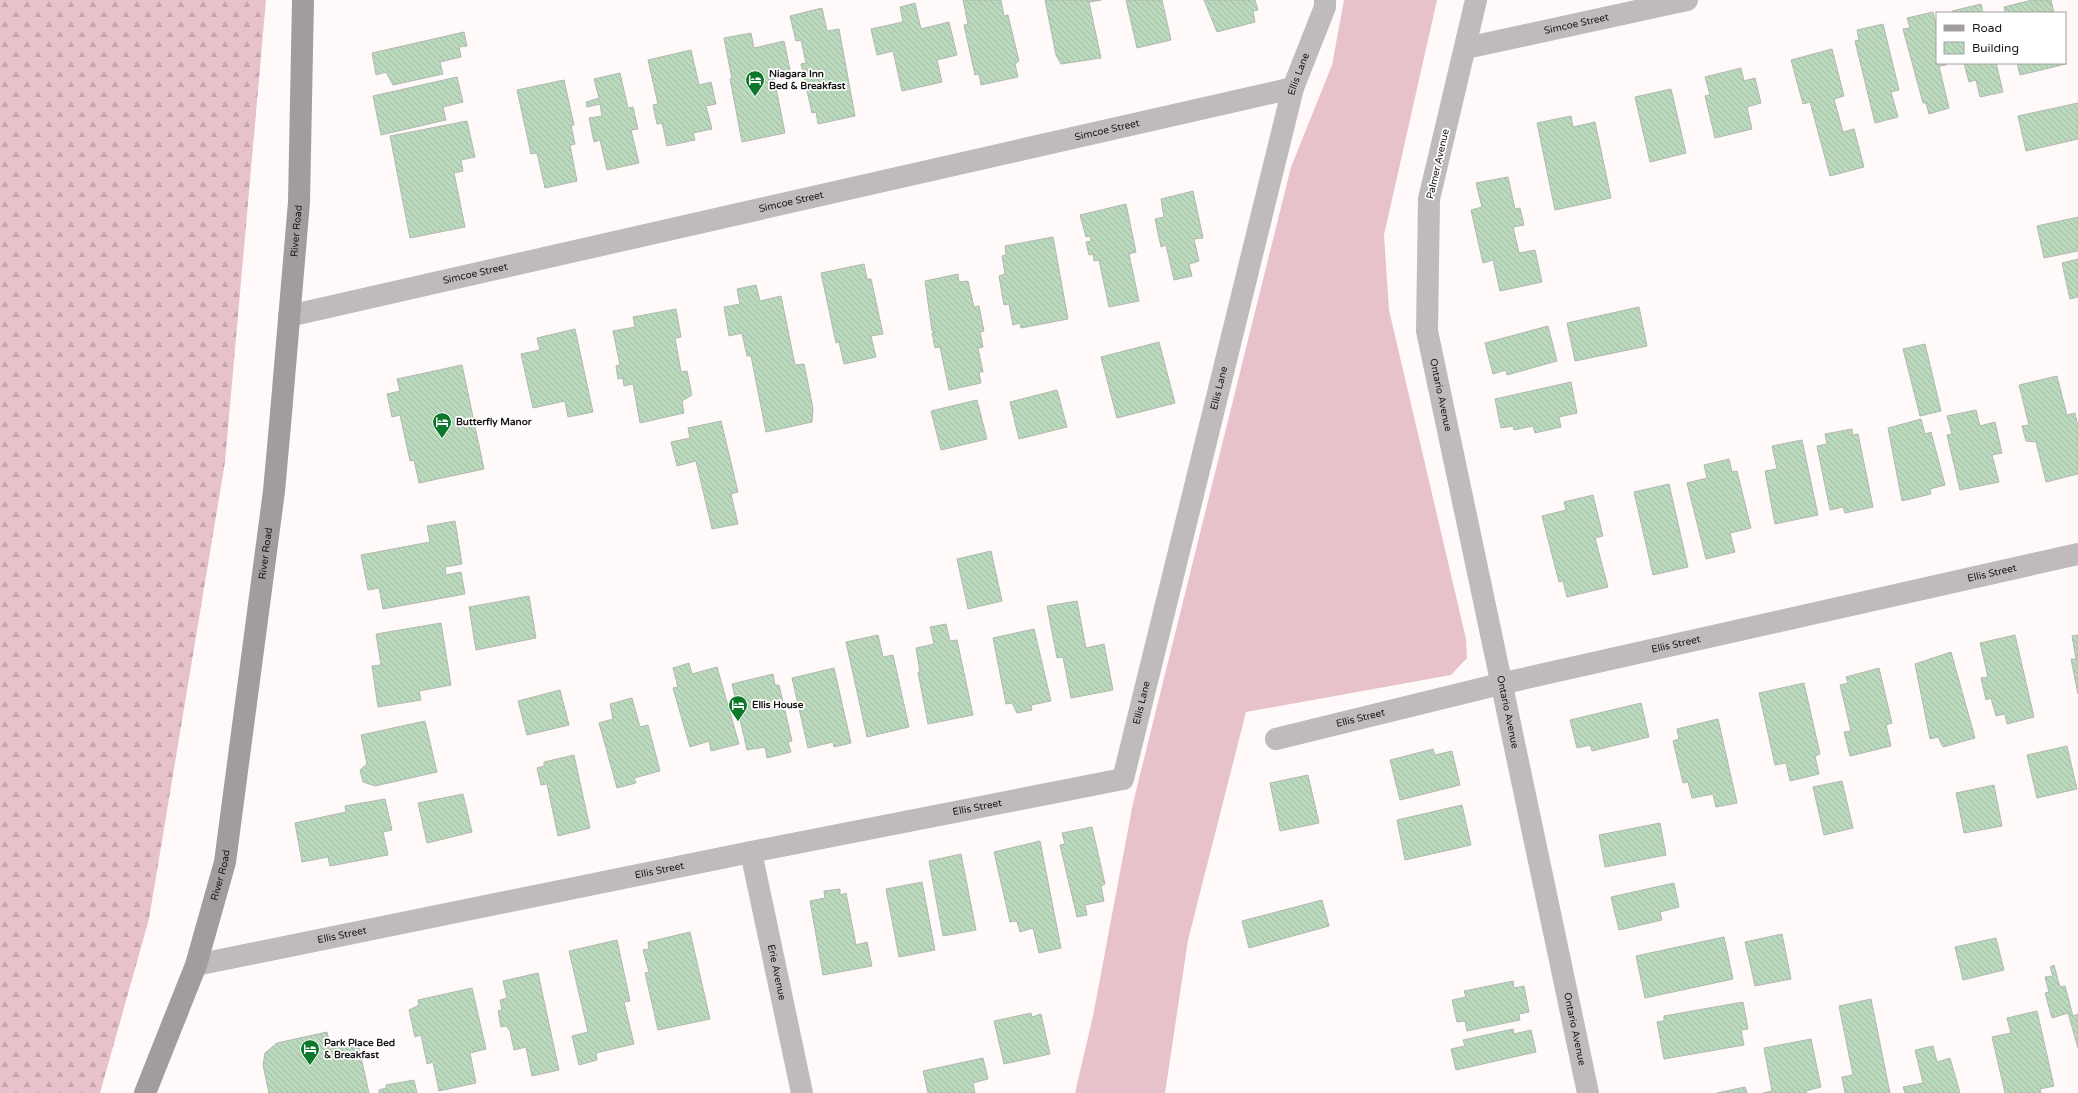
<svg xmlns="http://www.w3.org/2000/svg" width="2078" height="1093" font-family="'Varela Round',sans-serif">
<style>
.grass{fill:#e7c2cb}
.forest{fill:url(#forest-firs)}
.building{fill:url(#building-back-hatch);stroke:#b2b8b2}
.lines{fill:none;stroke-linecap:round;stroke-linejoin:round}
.street{stroke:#bfbbbc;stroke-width:22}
.secondary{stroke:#a29c9e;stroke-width:22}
.labels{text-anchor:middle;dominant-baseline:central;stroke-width:3.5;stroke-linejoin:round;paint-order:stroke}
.street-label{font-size:10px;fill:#191617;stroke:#fff}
.poi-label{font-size:10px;font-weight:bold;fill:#191617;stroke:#fff;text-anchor:start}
</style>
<defs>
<pattern id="forest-firs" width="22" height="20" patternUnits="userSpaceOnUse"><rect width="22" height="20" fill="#e7c2cb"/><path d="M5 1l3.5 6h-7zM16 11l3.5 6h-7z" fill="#c6a6ae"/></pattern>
<pattern id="building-back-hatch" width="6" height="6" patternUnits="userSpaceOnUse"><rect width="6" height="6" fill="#bbd9bd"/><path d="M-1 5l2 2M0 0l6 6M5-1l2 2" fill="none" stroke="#a0baa2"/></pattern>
</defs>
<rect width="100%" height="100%" fill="#fff9fa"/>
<path class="grass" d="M1344 0H1437L1384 235 1389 310 1466 639 1467 658 1451 675 1246 712 1188 940 1165 1093H1075L1093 1016 1133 803 1291 167 1332 65Z"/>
<path class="forest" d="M0 0H266L225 462 149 919 100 1093H0Z"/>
<g class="building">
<path d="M963 0H1001L1004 16 1008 15 1019 61 1015 64 1018 77 981 85 979 74 975 75 964 25 968 24Z"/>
<path d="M1045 0H1101L1089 2 1101 58 1061 64 1056 55Z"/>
<path d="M1126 0H1162L1171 40 1137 48Z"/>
<path d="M1204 0H1255L1258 10 1253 11 1255 22 1217 32Z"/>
<path d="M2032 0H2051L2054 13H2005L2004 7Z"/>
<path d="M915 3 921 29 949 22 957 55 937 60 942 82 902 91 893 51 877 55 871 29 903 22 900 7Z"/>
<path d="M1981 4 1983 13H1952V11Z"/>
<path d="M822 8 827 31 839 29 855 116 818 124 816 112 812 113 801 64 806 63 801 40 796 41 790 16Z"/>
<path d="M1933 12 1937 29V63H1946V65L1939 66 1949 108 1929 114 1926 103H1923L1903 29 1910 28 1907 18Z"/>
<path d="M1883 24 1899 90 1891 92 1898 117 1875 123 1855 41 1859 40 1857 30Z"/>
<path d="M464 32 467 46 459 47 461 57 440 62 443 74 393 85 386 72 376 75 372 53Z"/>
<path d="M751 33 754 48 784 41 790 70 773 73 785 133 742 142 730 79H732L724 38Z"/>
<path d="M1832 49 1844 96 1834 99 1843 132 1854 129 1864 167 1830 176 1810 102 1803 104 1791 60Z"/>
<path d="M691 50 699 85 711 82 716 104 706 106 712 129 693 133 695 140 667 146 662 123 657 124 653 105 658 104 648 60Z"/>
<path d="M2065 59 2066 64 2020 75 2017 63H2065Z"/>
<path d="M1964 63H1996L2003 92 1980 97 1976 80 1969 82Z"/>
<path d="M1741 68 1744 81 1755 78 1761 103 1747 107 1752 129 1715 138 1705 96 1710 95 1705 77Z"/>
<path d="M620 73 628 108 633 107 638 129 631 130 639 163 607 170 600 140 594 142 589 118 602 116 600 104 587 107 586 102 599 98 594 79Z"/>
<path d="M457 77 463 102 443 107 446 120 381 135 373 96Z"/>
<path d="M564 80 574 125H571L575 144 570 145 577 181 545 188 537 153 531 154 517 90Z"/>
<path d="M1671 89 1686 153 1650 162 1635 97Z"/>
<path d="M2078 103V139L2026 151 2018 116Z"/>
<path d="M1571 116 1573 127 1595 122 1611 198 1555 210 1537 123Z"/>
<path d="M467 121 475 157 461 160 463 171 454 173 465 227 410 238 390 136Z"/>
<path d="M1508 177 1515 209 1520 208 1524 225 1513 227 1519 253 1535 250 1542 282 1500 291 1493 260 1483 263 1471 210 1482 207 1476 183Z"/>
<path d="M1193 191 1203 238 1194 239 1199 261 1189 264 1192 276 1174 280 1166 245 1161 247 1155 219 1164 217 1161 199Z"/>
<path d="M1126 204 1136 252 1129 254 1139 301 1109 307 1099 260 1094 261 1093 254 1089 255 1086 242 1091 241 1090 236 1086 237 1080 215Z"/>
<path d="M2078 217V251L2044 258 2037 226Z"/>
<path d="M1053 237 1068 319 1021 328 1020 323 1013 325 1009 304 1004 305 999 276 1005 274 1002 256 1006 255 1005 246Z"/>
<path d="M2078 259V297L2070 299 2062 263Z"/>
<path d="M864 264 867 279H871L883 334 871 336 876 357 844 364 839 342 836 343 821 273Z"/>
<path d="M958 274 959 282 968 281 974 307 979 306 984 331 980 332 983 347 978 348 983 372H979L981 383 949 390 940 347 935 348 932 333 936 332 932 331 925 281Z"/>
<path d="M756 285 760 301 781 296 795 365 804 364 813 408 812 422 766 432 751 356H747L742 333 729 336 724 307 740 304 737 289Z"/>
<path d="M1639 307 1647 346 1575 361 1567 323Z"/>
<path d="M676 309 681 337 675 338 681 372 687 371 692 395 682 401 684 413 640 423 633 384 624 386 623 378 618 379 616 366 620 365 613 331 635 327 633 317Z"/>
<path d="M1548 326 1557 361 1507 375 1506 370 1493 374 1485 343Z"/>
<path d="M575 329 593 412 568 417 565 401 533 408 521 354 540 350 537 338Z"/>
<path d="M1159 342 1175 403 1117 418 1101 357Z"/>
<path d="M1925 344 1941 411 1920 416 1903 349Z"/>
<path d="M462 365 484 469 419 483 414 460 410 461 400 415 392 417 387 394 400 391 397 379Z"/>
<path d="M2057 376 2067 415 2075 413 2078 426V474L2046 482 2036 442 2026 441 2022 426 2029 425 2019 385Z"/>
<path d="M1571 382 1577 413 1559 417 1561 427 1535 433 1533 426 1514 430 1513 426 1501 428 1495 399Z"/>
<path d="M1057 390 1067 427 1019 439 1010 402Z"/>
<path d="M977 400 987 439 941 450 931 411Z"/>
<path d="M1976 410 1980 426 1995 422 2002 453 1992 455 1999 482 1960 490 1947 435 1952 434 1947 416Z"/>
<path d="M1921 419 1925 434 1931 432 1945 485 1930 489 1931 494 1902 501 1888 428Z"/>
<path d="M721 421 738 492 731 494 738 524 712 529 696 461 677 466 671 442 690 438 688 428Z"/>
<path d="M1852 429 1853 435 1858 434 1873 507 1845 513 1843 507 1830 510 1817 446 1827 444 1825 434Z"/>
<path d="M1802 440 1818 515 1775 524 1765 471 1777 469 1772 446Z"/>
<path d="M1729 459 1732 472 1737 471 1751 528 1730 533 1735 552 1706 559 1687 483 1707 478 1704 465Z"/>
<path d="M1669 484 1688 567 1653 575 1634 492Z"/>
<path d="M1593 495 1603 536 1595 538 1608 587 1567 597 1563 581 1559 582 1542 516 1566 510 1564 502Z"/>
<path d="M455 521 462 564 445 567 446 575 461 572 465 594 383 609 379 588 368 590 361 555 430 542 427 526Z"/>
<path d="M991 551 1002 601 968 609 957 559Z"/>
<path d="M529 596 536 638 476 650 469 607Z"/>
<path d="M1077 601 1086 648 1104 644 1113 690 1071 698 1063 657 1057 658 1047 606Z"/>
<path d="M441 623 451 685 419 691 421 700 378 707 372 666 381 665 376 634Z"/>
<path d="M946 624 950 641 957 640 973 715 928 724 918 672H920L916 648 934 644 930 627Z"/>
<path d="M1034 629 1051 701 1031 705 1032 710 1017 713 1012 703 1006 704 993 638Z"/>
<path d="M878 635 883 657 893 655 909 727 867 737 846 642Z"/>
<path d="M2015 635 2034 717 2007 724 2005 714 1996 716 1991 698 1986 700 1981 678 1988 677 1980 643Z"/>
<path d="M2078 635V694L2071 659H2076L2072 636Z"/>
<path d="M1951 652 1975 738 1943 747 1938 737 1930 739 1915 664Z"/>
<path d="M689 663 692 674 717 667 739 744 711 751 709 741 690 747 673 688 678 687 673 668Z"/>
<path d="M834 668 851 743 834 747 833 742 808 748 792 678Z"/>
<path d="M1879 668 1892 723 1886 725 1891 746 1850 756 1844 732 1851 731 1840 685 1848 683 1846 677Z"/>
<path d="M773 674 775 685H779L792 741 788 742 791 752 767 758 765 747 747 750 732 684Z"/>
<path d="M1804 683 1820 754 1815 756 1819 774 1790 781 1786 763 1775 765 1759 693Z"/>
<path d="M560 690 569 725 527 735 518 701Z"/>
<path d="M632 698 640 727 648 725 660 771 634 778 636 783 617 788 599 723 613 719 610 704Z"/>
<path d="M1641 703 1649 737 1592 751 1590 745 1577 748 1570 720Z"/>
<path d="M1718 719 1737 803 1716 807 1713 794 1692 798 1688 782 1683 783 1673 741 1679 739 1677 729Z"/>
<path d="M425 721 437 772 375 786 363 782 360 770 367 764 361 735Z"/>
<path d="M2067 746 2077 789 2037 798 2027 755Z"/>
<path d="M1433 749 1435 755 1452 751 1460 785 1400 800 1390 760Z"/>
<path d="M574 755 590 828 558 836 547 784 541 785 537 768 544 766V762Z"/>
<path d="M1308 775 1319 823 1280 831 1270 783Z"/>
<path d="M1842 781 1853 828 1824 835 1813 787Z"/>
<path d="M1994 785 2002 826 1964 833 1956 793Z"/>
<path d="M463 794 472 832 427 843 418 803Z"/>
<path d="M385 799 392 830 383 832 388 855 330 866 328 857 302 862 295 823 346 812 345 806Z"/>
<path d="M1462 805 1471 845 1405 860 1397 820Z"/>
<path d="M1660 823 1666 855 1605 867 1599 835Z"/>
<path d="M1092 827 1105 884 1101 886 1104 901 1085 905 1087 915 1077 917 1060 845 1065 844 1062 833Z"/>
<path d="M1040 841 1061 948 1039 953 1033 928 1020 932 1017 921 1010 922 994 852Z"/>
<path d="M961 854 976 930 943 936 929 861Z"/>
<path d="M922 882 935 950 899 957 886 889Z"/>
<path d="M1674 883 1679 907 1660 912 1662 920 1619 930 1611 897Z"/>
<path d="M840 889V895L846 893 856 945 867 942 872 966 823 975 810 901 825 898 824 891Z"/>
<path d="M1322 900 1329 926 1249 948 1242 921Z"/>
<path d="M690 932 710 1019 658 1030 645 973 649 972 643 950 649 949 648 942Z"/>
<path d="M1782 934 1791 979 1755 986 1745 942Z"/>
<path d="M1724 937 1733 979 1645 998 1636 956Z"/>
<path d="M1996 938 2004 970 1963 980 1955 947Z"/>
<path d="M617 940 630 1001 624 1002 634 1044 596 1053 597 1060 579 1065 572 1036 588 1032 569 951Z"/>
<path d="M2054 965 2060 987 2065 986 2073 1016 2078 1014V1048L2068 1013 2052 1018 2045 993 2049 992 2045 977 2053 976 2050 967Z"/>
<path d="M538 973 559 1070 532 1076 526 1047 514 1050 510 1031 506 1026 501 1027 498 1011 502 1010 500 1000 507 998 503 981Z"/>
<path d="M1513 981 1514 988 1524 986 1529 1012 1519 1014 1520 1020 1467 1031 1465 1021 1457 1022 1452 1000 1466 997 1464 991Z"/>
<path d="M472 988 486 1049 470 1053 476 1083 439 1091 433 1062 427 1064 421 1035 415 1037 409 1010 419 1005 418 1000Z"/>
<path d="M1871 999 1890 1093H1845L1842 1077 1853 1075 1839 1006Z"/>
<path d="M1743 1002 1748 1029 1741 1030 1744 1045 1664 1059 1657 1022 1664 1021V1016Z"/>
<path d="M2037 1011 2054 1086 2040 1089 2041 1093H2005L1992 1037 2011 1033 2007 1018Z"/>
<path d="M1031 1013 1032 1017 1041 1014 1050 1054 1004 1064 994 1021Z"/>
<path d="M1513 1029 1514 1034 1531 1030 1536 1052 1456 1070 1451 1049 1465 1046 1463 1040Z"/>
<path d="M327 1032 330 1045 357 1039 369 1093H269L263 1065 265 1053 277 1043Z"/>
<path d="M1811 1039 1821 1087 1806 1091 1807 1093H1763L1772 1091 1764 1048Z"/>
<path d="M1933 1046 1937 1062 1950 1058 1960 1093H1905L1903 1087 1923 1083 1915 1050Z"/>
<path d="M983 1058 988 1079 973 1083 975 1093H928L923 1071Z"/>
<path d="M414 1080 417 1093H379V1090L386 1088V1085Z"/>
<path d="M1745 1087 1747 1093H1717Z"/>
</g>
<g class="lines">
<g class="street">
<path id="s1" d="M1476 0 1429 199 1427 331 1588 1093"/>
<path id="s2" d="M1466 48 1687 0"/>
<path id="s3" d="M289 316 1293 88"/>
<path id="s4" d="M1276 739 1500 684 2078 554"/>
<path id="s5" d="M751 852 802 1093"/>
<path id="s6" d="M196 965 751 852 1123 779 1293 88 1325 7V0"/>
</g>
<path class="secondary" id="s7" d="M145 1093 196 965 225 862 274 491 280 425 299 202 303 0"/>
</g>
<defs>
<symbol id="hotel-pin" viewBox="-11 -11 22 30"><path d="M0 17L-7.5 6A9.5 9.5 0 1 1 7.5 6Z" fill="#0c782c" stroke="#fff"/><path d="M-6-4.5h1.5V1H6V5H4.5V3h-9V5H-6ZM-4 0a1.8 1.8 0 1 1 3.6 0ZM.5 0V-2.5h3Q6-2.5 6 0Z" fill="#fff"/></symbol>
</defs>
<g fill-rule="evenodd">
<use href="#hotel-pin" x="744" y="69" width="22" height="30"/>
<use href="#hotel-pin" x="431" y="411" width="22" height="30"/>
<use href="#hotel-pin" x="727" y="694" width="22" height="30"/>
<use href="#hotel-pin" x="299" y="1038" width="22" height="30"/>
</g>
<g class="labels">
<g class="street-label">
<text stroke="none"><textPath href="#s2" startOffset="113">Simcoe Street</textPath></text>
<text stroke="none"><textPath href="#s6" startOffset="1672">Ellis Lane</textPath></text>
<text stroke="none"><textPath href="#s3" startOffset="839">Simcoe Street</textPath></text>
<text transform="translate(1438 164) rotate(-77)">Palmer Avenue</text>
<text stroke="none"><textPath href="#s3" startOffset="515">Simcoe Street</textPath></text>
<text stroke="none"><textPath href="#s7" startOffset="880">River Road</textPath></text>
<text stroke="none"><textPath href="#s3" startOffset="191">Simcoe Street</textPath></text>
<text stroke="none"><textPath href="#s6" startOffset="1348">Ellis Lane</textPath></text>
<text stroke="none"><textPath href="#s1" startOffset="402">Ontario Avenue</textPath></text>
<text stroke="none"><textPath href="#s7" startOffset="556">River Road</textPath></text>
<text stroke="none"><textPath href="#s4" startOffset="735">Ellis Street</textPath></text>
<text stroke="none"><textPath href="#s4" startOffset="411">Ellis Street</textPath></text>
<text stroke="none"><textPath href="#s6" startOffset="1024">Ellis Lane</textPath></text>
<text stroke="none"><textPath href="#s1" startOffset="726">Ontario Avenue</textPath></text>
<text stroke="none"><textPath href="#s4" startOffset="87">Ellis Street</textPath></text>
<text stroke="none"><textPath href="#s6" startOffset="797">Ellis Street</textPath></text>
<text stroke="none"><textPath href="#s6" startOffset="473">Ellis Street</textPath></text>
<text stroke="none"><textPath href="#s7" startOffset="231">River Road</textPath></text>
<text stroke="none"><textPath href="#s6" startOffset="149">Ellis Street</textPath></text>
<text stroke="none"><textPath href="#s5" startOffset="123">Erie Avenue</textPath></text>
<text stroke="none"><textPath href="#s1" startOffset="1050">Ontario Avenue</textPath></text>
</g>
<g class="poi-label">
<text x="769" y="74">Niagara Inn<tspan x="769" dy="12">Bed &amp; Breakfast</tspan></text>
<text x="456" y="422">Butterfly Manor</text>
<text x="752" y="705">Ellis House</text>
<text x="324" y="1043">Park Place Bed<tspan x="324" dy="12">&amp; Breakfast</tspan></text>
</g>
</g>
<rect x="1936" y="12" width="130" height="52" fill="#ffffff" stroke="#a3a2a2"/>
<rect x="1944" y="25" width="20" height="6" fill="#a29c9e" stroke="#a3a2a2"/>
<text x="1972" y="32" font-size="12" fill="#191617">Road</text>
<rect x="1944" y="42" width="20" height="12" fill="url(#building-back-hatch)" stroke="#a3a2a2"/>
<text x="1972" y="52" font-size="12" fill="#191617">Building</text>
</svg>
